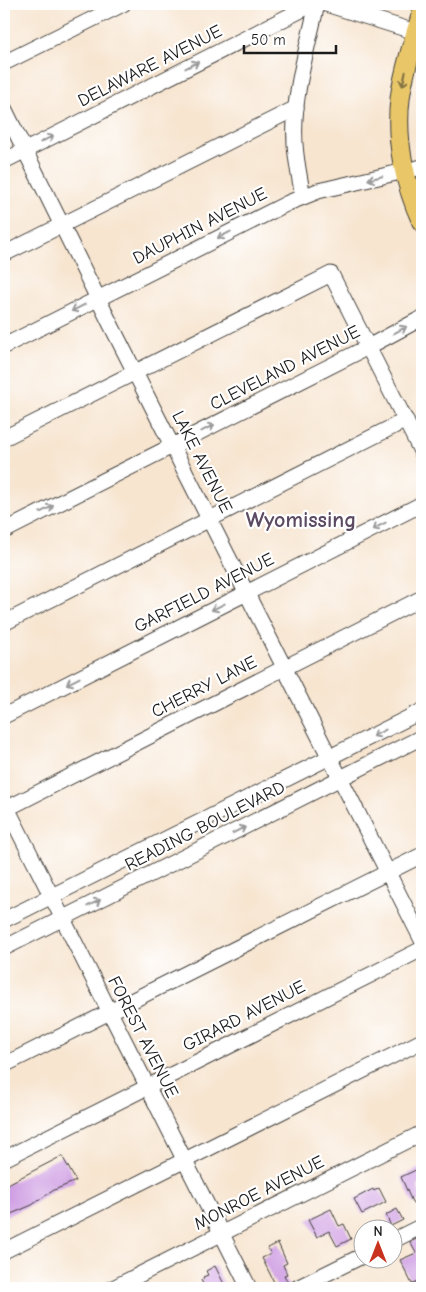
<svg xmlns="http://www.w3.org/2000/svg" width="426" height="1292" font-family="'Comic Neue',sans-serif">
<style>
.building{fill:#cf9ee3}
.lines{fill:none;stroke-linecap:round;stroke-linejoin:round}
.minor-casing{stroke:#3d3a37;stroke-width:17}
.major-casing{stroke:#3d3a37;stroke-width:21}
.minor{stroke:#fff;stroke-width:15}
.major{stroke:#e9c769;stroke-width:19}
.oneway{stroke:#999}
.oneway2{stroke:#827242}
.labels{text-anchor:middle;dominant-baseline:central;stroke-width:4.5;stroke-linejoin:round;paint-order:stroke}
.street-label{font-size:18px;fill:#1c1c1c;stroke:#fff}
.district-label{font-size:22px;font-weight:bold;fill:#5b4a62;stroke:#fff}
</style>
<rect width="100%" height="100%" fill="#fff"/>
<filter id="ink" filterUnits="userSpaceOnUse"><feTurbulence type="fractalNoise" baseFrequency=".02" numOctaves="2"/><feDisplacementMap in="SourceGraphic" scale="10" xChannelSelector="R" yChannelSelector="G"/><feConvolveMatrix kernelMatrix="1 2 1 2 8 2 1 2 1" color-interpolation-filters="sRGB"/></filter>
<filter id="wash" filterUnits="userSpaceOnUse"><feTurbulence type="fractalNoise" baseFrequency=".0096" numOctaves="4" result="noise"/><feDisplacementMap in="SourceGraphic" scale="20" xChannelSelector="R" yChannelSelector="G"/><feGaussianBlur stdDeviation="1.12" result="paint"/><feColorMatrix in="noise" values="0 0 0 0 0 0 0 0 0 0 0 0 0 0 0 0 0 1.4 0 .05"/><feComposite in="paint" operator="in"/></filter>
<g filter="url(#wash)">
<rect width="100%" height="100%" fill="#f7e5d0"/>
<g id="blocks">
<g class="building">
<path d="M62 1156 76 1181 54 1190 32 1205 4 1217V1186Z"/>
<path d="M422 1167V1182L417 1185 422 1199 413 1204 401 1177Z"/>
<path d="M379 1188 386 1202 362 1214 354 1199 373 1189 374 1191Z"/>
<path d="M331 1209 339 1226 344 1224 351 1239 337 1246 329 1231 317 1237 308 1220Z"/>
<path d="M397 1209 403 1220 391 1226 386 1215Z"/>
<path d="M421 1237 422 1279 412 1284 400 1260 416 1253 410 1242Z"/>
<path d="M278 1243 287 1263 283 1265 287 1274 284 1275 289 1285 288 1288H277L262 1258 271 1254 268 1248Z"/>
<path d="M215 1266 226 1288H205L201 1280 204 1279 203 1277 208 1275 206 1271Z"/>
</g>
</g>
</g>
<g filter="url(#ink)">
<use href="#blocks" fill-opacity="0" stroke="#3d3a37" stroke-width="1"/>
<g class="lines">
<defs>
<g id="minor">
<path d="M326 4 422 34"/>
<path d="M4 63 123 4"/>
<path d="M4 108 111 325 422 940"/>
<path d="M4 161 313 4"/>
<path d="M303 197C300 179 296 162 295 144 292 96 307 50 317 4"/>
<path d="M4 254 296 108"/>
<path d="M4 346 288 203 318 191 422 167"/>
<path d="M4 438 331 274 422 453"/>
<path d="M4 531 368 347 422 318"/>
<path d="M4 623 406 420"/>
<path d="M4 716 422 504"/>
<path d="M4 802 249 1288"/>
<path d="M4 810 422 598"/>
<path d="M4 920 422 711"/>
<path d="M4 948 422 737"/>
<path d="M4 1065 422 855"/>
<path d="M4 1159 422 949"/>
<path d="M394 1240 422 1226"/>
<path d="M4 1251 422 1041"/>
<path d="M113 1288 422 1133"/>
<path d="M297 1288 364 1255"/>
</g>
<path id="major" d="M422 13C414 39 403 73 400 99 395 141 405 185 422 222"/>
</defs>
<use href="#minor" class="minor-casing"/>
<use href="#major" class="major-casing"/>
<use href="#minor" class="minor"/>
<use href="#major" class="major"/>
</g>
<defs><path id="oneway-shaft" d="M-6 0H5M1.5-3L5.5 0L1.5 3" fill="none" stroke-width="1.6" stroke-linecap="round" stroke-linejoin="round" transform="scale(1.25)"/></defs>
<g class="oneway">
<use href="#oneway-shaft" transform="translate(192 65) rotate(-27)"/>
<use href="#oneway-shaft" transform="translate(47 139) rotate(-27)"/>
<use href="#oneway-shaft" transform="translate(375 178) rotate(167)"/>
<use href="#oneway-shaft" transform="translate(224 235) rotate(153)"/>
<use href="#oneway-shaft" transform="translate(78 308) rotate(153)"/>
<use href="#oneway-shaft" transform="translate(400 330) rotate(-28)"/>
<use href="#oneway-shaft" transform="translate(208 428) rotate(-27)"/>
<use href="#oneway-shaft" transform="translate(47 509) rotate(-27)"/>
<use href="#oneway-shaft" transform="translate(379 526) rotate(153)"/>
<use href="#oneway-shaft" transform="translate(218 607) rotate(153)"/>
<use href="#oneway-shaft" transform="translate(73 681) rotate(153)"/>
<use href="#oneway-shaft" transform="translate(379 733) rotate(153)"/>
<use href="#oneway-shaft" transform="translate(239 830) rotate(-27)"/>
<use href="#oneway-shaft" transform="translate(94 903) rotate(-27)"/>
</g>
<use class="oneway2" href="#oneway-shaft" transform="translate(404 79) rotate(103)"/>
</g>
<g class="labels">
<g class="street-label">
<text transform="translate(150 66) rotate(-27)">DELAWARE AVENUE</text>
<text transform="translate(200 226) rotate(-27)">DAUPHIN AVENUE</text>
<text transform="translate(285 368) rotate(-27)">CLEVELAND AVENUE</text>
<text transform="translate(202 462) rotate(63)">LAKE AVENUE</text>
<text transform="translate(204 593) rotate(-27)">GARFIELD AVENUE</text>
<text transform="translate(204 687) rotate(-27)">CHERRY LANE</text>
<text transform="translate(205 826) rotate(-27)">READING BOULEVARD</text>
<text transform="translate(244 1016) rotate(-27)">GIRARD AVENUE</text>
<text transform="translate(143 1037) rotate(63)">FOREST AVENUE</text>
<text transform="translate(259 1193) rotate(-27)">MONROE AVENUE</text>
</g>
<g class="district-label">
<text x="301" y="520">Wyomissing</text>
</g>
</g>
<rect width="426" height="1292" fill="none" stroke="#fff" stroke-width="20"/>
<g transform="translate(378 1244)"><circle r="24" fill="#ffffff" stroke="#a4a4a4"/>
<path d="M0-4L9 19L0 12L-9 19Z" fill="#c8321e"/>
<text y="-8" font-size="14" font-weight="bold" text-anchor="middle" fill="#1c1c1c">N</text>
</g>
<path d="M244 45v8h92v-8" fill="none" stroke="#1c1c1c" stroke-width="2.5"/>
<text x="251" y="45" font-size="15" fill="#1c1c1c" stroke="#ffffff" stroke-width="4" paint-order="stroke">50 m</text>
</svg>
